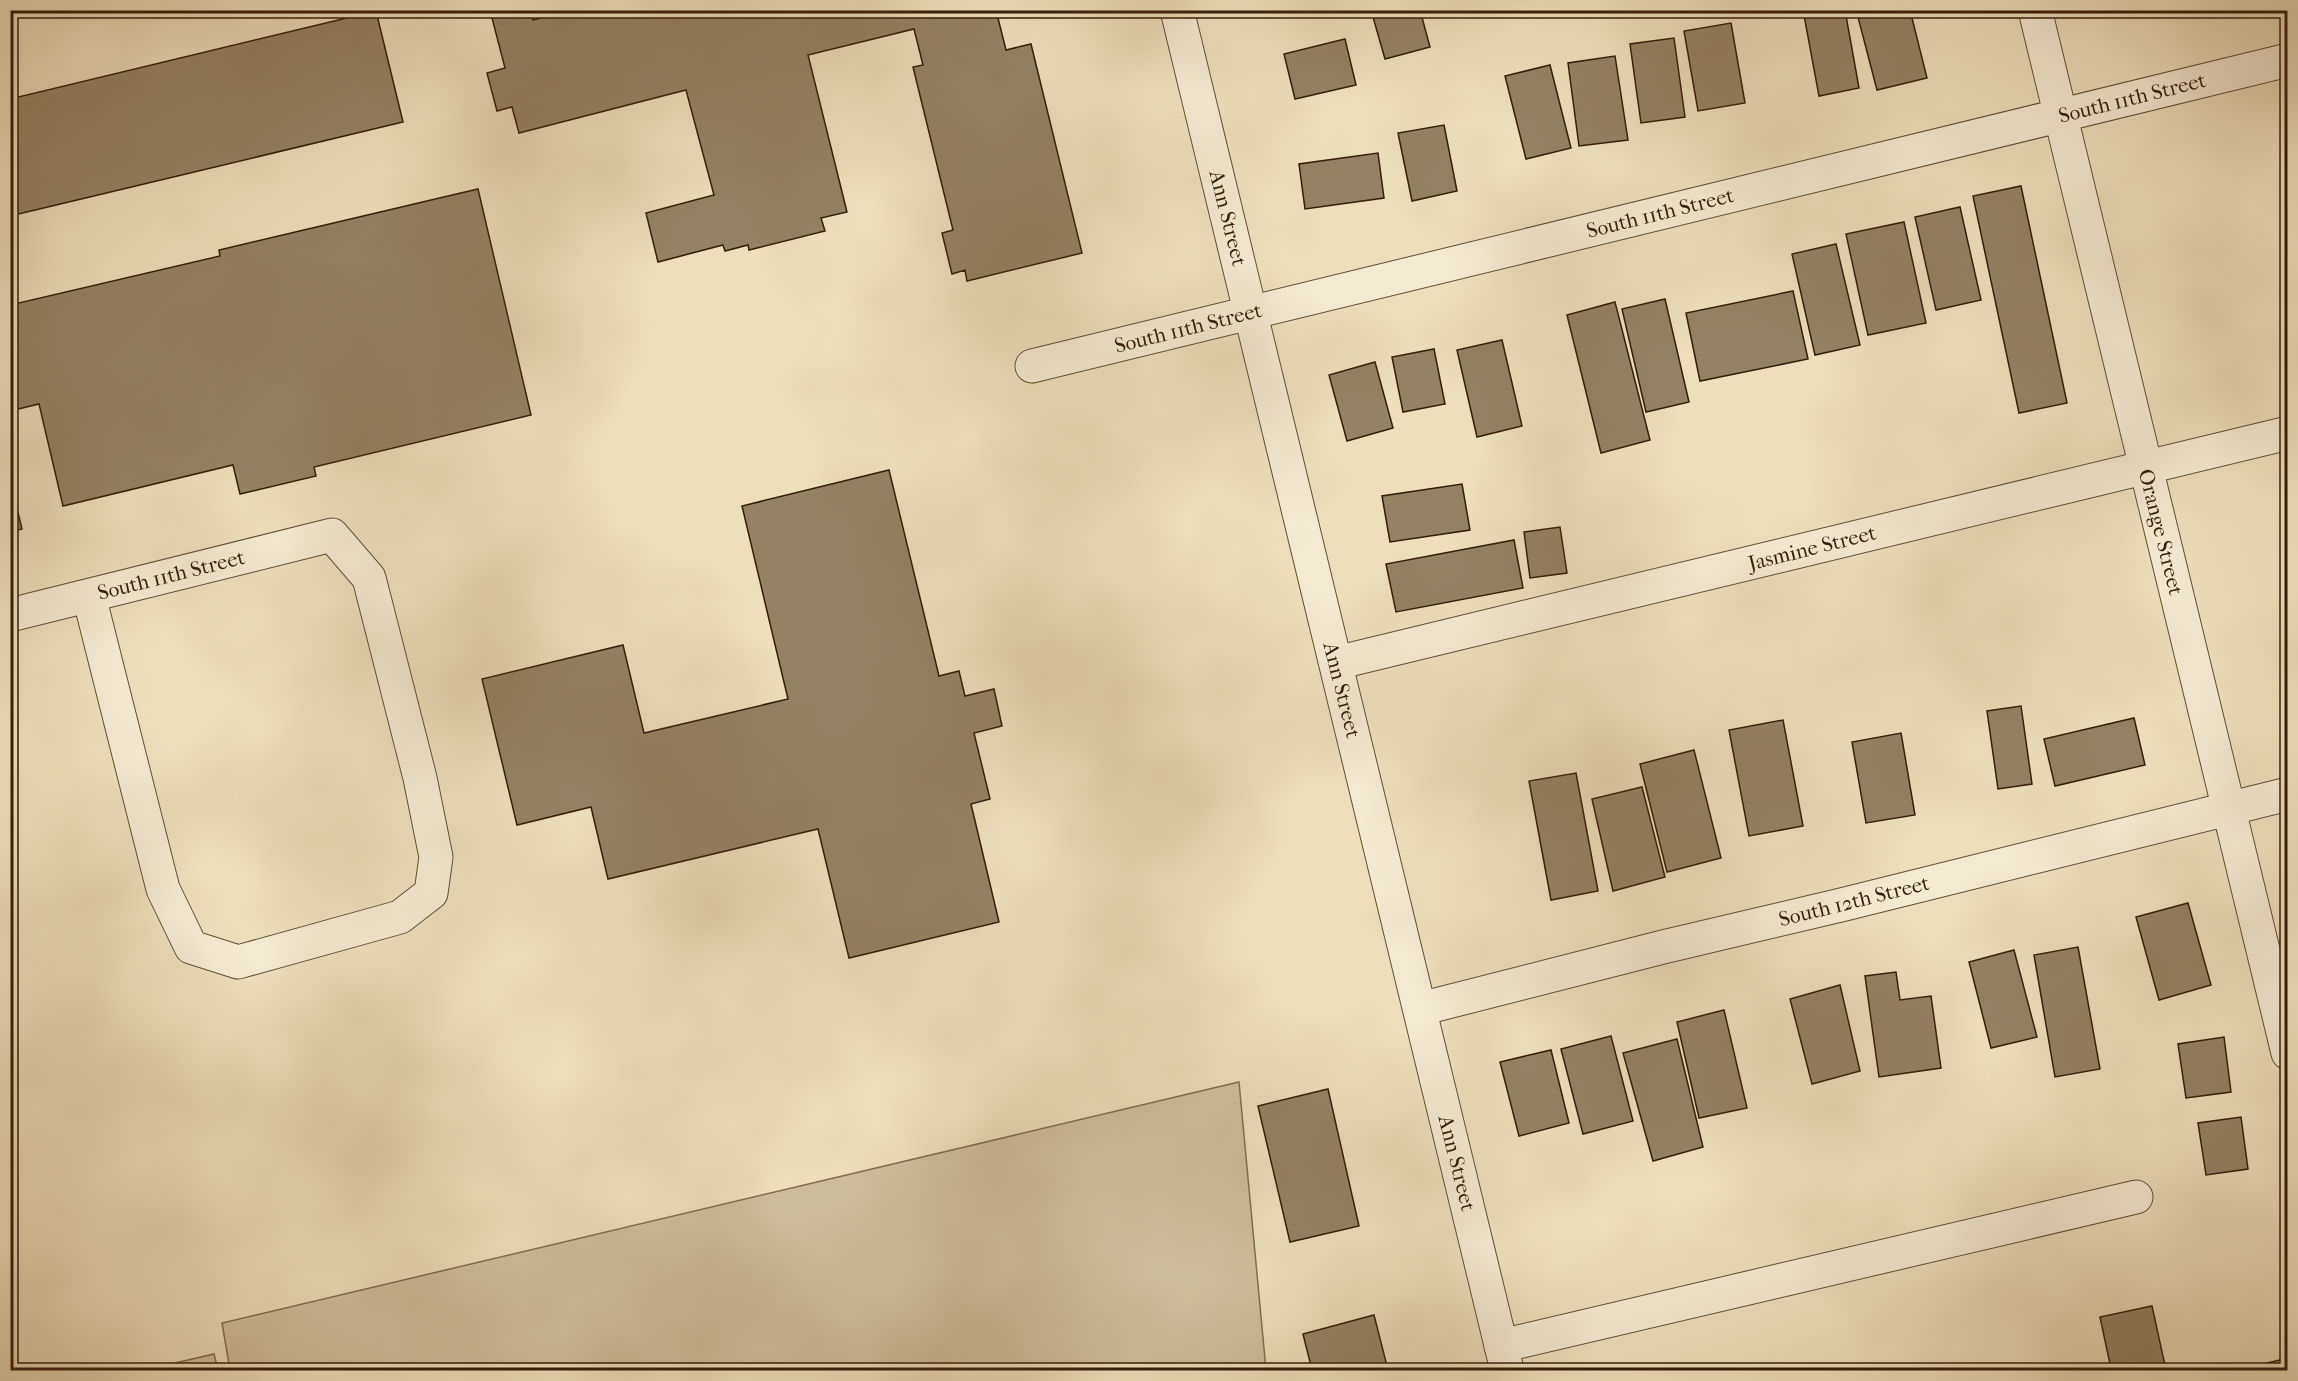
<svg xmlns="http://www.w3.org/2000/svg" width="2298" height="1381" font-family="'IM FELL French Canon',serif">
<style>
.green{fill:#cdbe9b;stroke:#806e50;stroke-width:1.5}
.building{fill:#938263;stroke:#331e06;stroke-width:1.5}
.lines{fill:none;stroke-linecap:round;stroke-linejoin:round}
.minor-casing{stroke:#614e33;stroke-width:35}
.minor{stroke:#f3ead2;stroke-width:33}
.labels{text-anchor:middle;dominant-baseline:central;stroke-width:5;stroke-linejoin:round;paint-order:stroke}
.street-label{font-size:21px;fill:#331e06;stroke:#f3ead2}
</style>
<rect width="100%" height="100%" fill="#ecdfb9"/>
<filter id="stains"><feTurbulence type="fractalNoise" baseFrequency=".00333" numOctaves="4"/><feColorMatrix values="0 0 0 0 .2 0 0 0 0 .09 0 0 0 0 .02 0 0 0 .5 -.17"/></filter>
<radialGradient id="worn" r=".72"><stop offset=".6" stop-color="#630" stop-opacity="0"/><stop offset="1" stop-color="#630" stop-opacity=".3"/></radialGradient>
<g class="green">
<path d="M1239 1082 1266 1370H230L222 1323Z"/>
<path d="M214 1354 218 1370H145Z"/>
</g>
<g class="building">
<path d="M504 10H531L533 20 569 10H996L1006 50 1031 44 1082 253 967 281 965 270 952 274 942 233 953 230 913 67 923 65 914 29 808 55 847 212 821 218 825 231 749 250 748 245 725 251 723 245 658 262 646 213 714 195 686 90 519 133 512 107 497 111 487 73 505 68 491 14Z"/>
<path d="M1371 10H1420L1430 47 1385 59Z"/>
<path d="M1803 10H1845L1859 88 1819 96Z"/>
<path d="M1886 10H1910L1927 78 1877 90 1858 17Z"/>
<path d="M376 11 403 122 10 216V99Z"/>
<path d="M1731 23 1745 103 1698 111 1684 31Z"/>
<path d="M1674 38 1685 117 1641 123 1630 44Z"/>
<path d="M1345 39 1356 85 1295 99 1284 54Z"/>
<path d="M1615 56 1628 140 1579 146 1568 63Z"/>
<path d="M1550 65 1571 148 1526 159 1505 76Z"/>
<path d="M1444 125 1457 191 1412 201 1398 133Z"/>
<path d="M1378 153 1384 198 1305 209 1299 164Z"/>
<path d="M2021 186 2067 403 2019 413 1973 196Z"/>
<path d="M478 189 531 415 314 467 316 476 240 494 233 465 63 506 39 404 10 411V305L220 256 219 250Z"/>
<path d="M1960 207 1981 300 1936 310 1915 217Z"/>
<path d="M1904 222 1926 323 1868 335 1846 234Z"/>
<path d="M1836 244 1860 345 1815 355 1792 254Z"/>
<path d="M1793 291 1808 359 1700 381 1686 313Z"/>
<path d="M1665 299 1689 402 1646 412 1622 309Z"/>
<path d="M1615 302 1650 440 1601 453 1567 315Z"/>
<path d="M1502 340 1522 426 1477 437 1457 350Z"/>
<path d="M1434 349 1445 404 1403 412 1392 357Z"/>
<path d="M1375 362 1393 428 1347 441 1329 375Z"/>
<path d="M889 470 939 676 959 671 965 696 994 689 1002 726 974 733 990 799 971 804 999 922 849 958 818 829 608 879 591 807 517 825 482 679 623 645 644 733 788 699 742 506Z"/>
<path d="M10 479 22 529 10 532Z"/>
<path d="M1462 484 1470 530 1390 542 1382 496Z"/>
<path d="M1560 527 1567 573 1530 578 1524 532Z"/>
<path d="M1514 540 1523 588 1396 612 1386 564Z"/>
<path d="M2021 706 2032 784 1998 789 1987 711Z"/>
<path d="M2134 718 2145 765 2055 786 2044 739Z"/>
<path d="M1783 720 1803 826 1749 836 1729 730Z"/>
<path d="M1901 733 1915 815 1866 823 1852 742Z"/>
<path d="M1694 750 1721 858 1667 872 1640 764Z"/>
<path d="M1576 773 1598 891 1551 900 1529 781Z"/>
<path d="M1642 787 1665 877 1613 891 1592 799Z"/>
<path d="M2188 903 2211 985 2159 1000 2136 917Z"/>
<path d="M2078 947 2100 1069 2055 1077 2034 955Z"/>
<path d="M2014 950 2037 1037 1991 1048 1969 962Z"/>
<path d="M1896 972 1900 1000 1931 996 1941 1068 1879 1077 1865 976Z"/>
<path d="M1840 985 1860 1071 1812 1084 1790 999Z"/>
<path d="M1724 1010 1747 1108 1699 1118 1677 1022Z"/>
<path d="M1611 1036 1633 1121 1583 1134 1561 1049Z"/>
<path d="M2224 1037 2231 1092 2186 1098 2178 1044Z"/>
<path d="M1677 1039 1703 1147 1653 1161 1623 1053Z"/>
<path d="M1551 1050 1569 1123 1519 1136 1500 1062Z"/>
<path d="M1328 1089 1359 1226 1290 1242 1258 1106Z"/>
<path d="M2241 1117 2248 1169 2206 1175 2198 1123Z"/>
<path d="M2152 1306 2166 1370H2082L2110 1364 2100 1317Z"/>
<path d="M1374 1315 1388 1370H1312L1303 1334Z"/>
<path d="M2288 1358V1370H2251L2250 1367Z"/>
</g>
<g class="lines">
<defs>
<g id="minor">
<path d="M1177 10 1507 1370"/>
<path d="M2035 10 2288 1053"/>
<path d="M1032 366 2288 60"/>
<path d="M10 615 332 535 369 578 420 778 436 857 431 893 400 917 238 962 191 947 163 889 89 596"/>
<path d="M1336 663 2288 433"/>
<path d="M1420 1009 1663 947 1841 905 2288 794"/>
<path d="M1501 1346 2136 1197"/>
</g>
</defs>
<use href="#minor" class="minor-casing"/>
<use href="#minor" class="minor"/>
</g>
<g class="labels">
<g class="street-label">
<text transform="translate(2132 98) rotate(-14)">South 11th Street</text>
<text transform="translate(1660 213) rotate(-14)">South 11th Street</text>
<text transform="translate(1228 218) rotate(76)">Ann Street</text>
<text transform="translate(1188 328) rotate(-14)">South 11th Street</text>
<text transform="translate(2161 532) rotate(76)">Orange Street</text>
<text transform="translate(1812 548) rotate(-14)">Jasmine Street</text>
<text transform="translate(171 575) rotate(-14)">South 11th Street</text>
<text transform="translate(1342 690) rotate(76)">Ann Street</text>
<text transform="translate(1854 901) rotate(-14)">South 12th Street</text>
<text transform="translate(1457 1163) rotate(76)">Ann Street</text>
</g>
</g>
<rect width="2298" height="1381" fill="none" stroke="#ecdfb9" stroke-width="36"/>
<rect x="12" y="12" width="2274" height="1357" fill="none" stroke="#331e06" stroke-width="3"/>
<rect x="18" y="18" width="2262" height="1345" fill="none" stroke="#331e06" stroke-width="1.5"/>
<rect width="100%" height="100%" filter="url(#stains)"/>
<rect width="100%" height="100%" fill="url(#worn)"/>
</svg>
